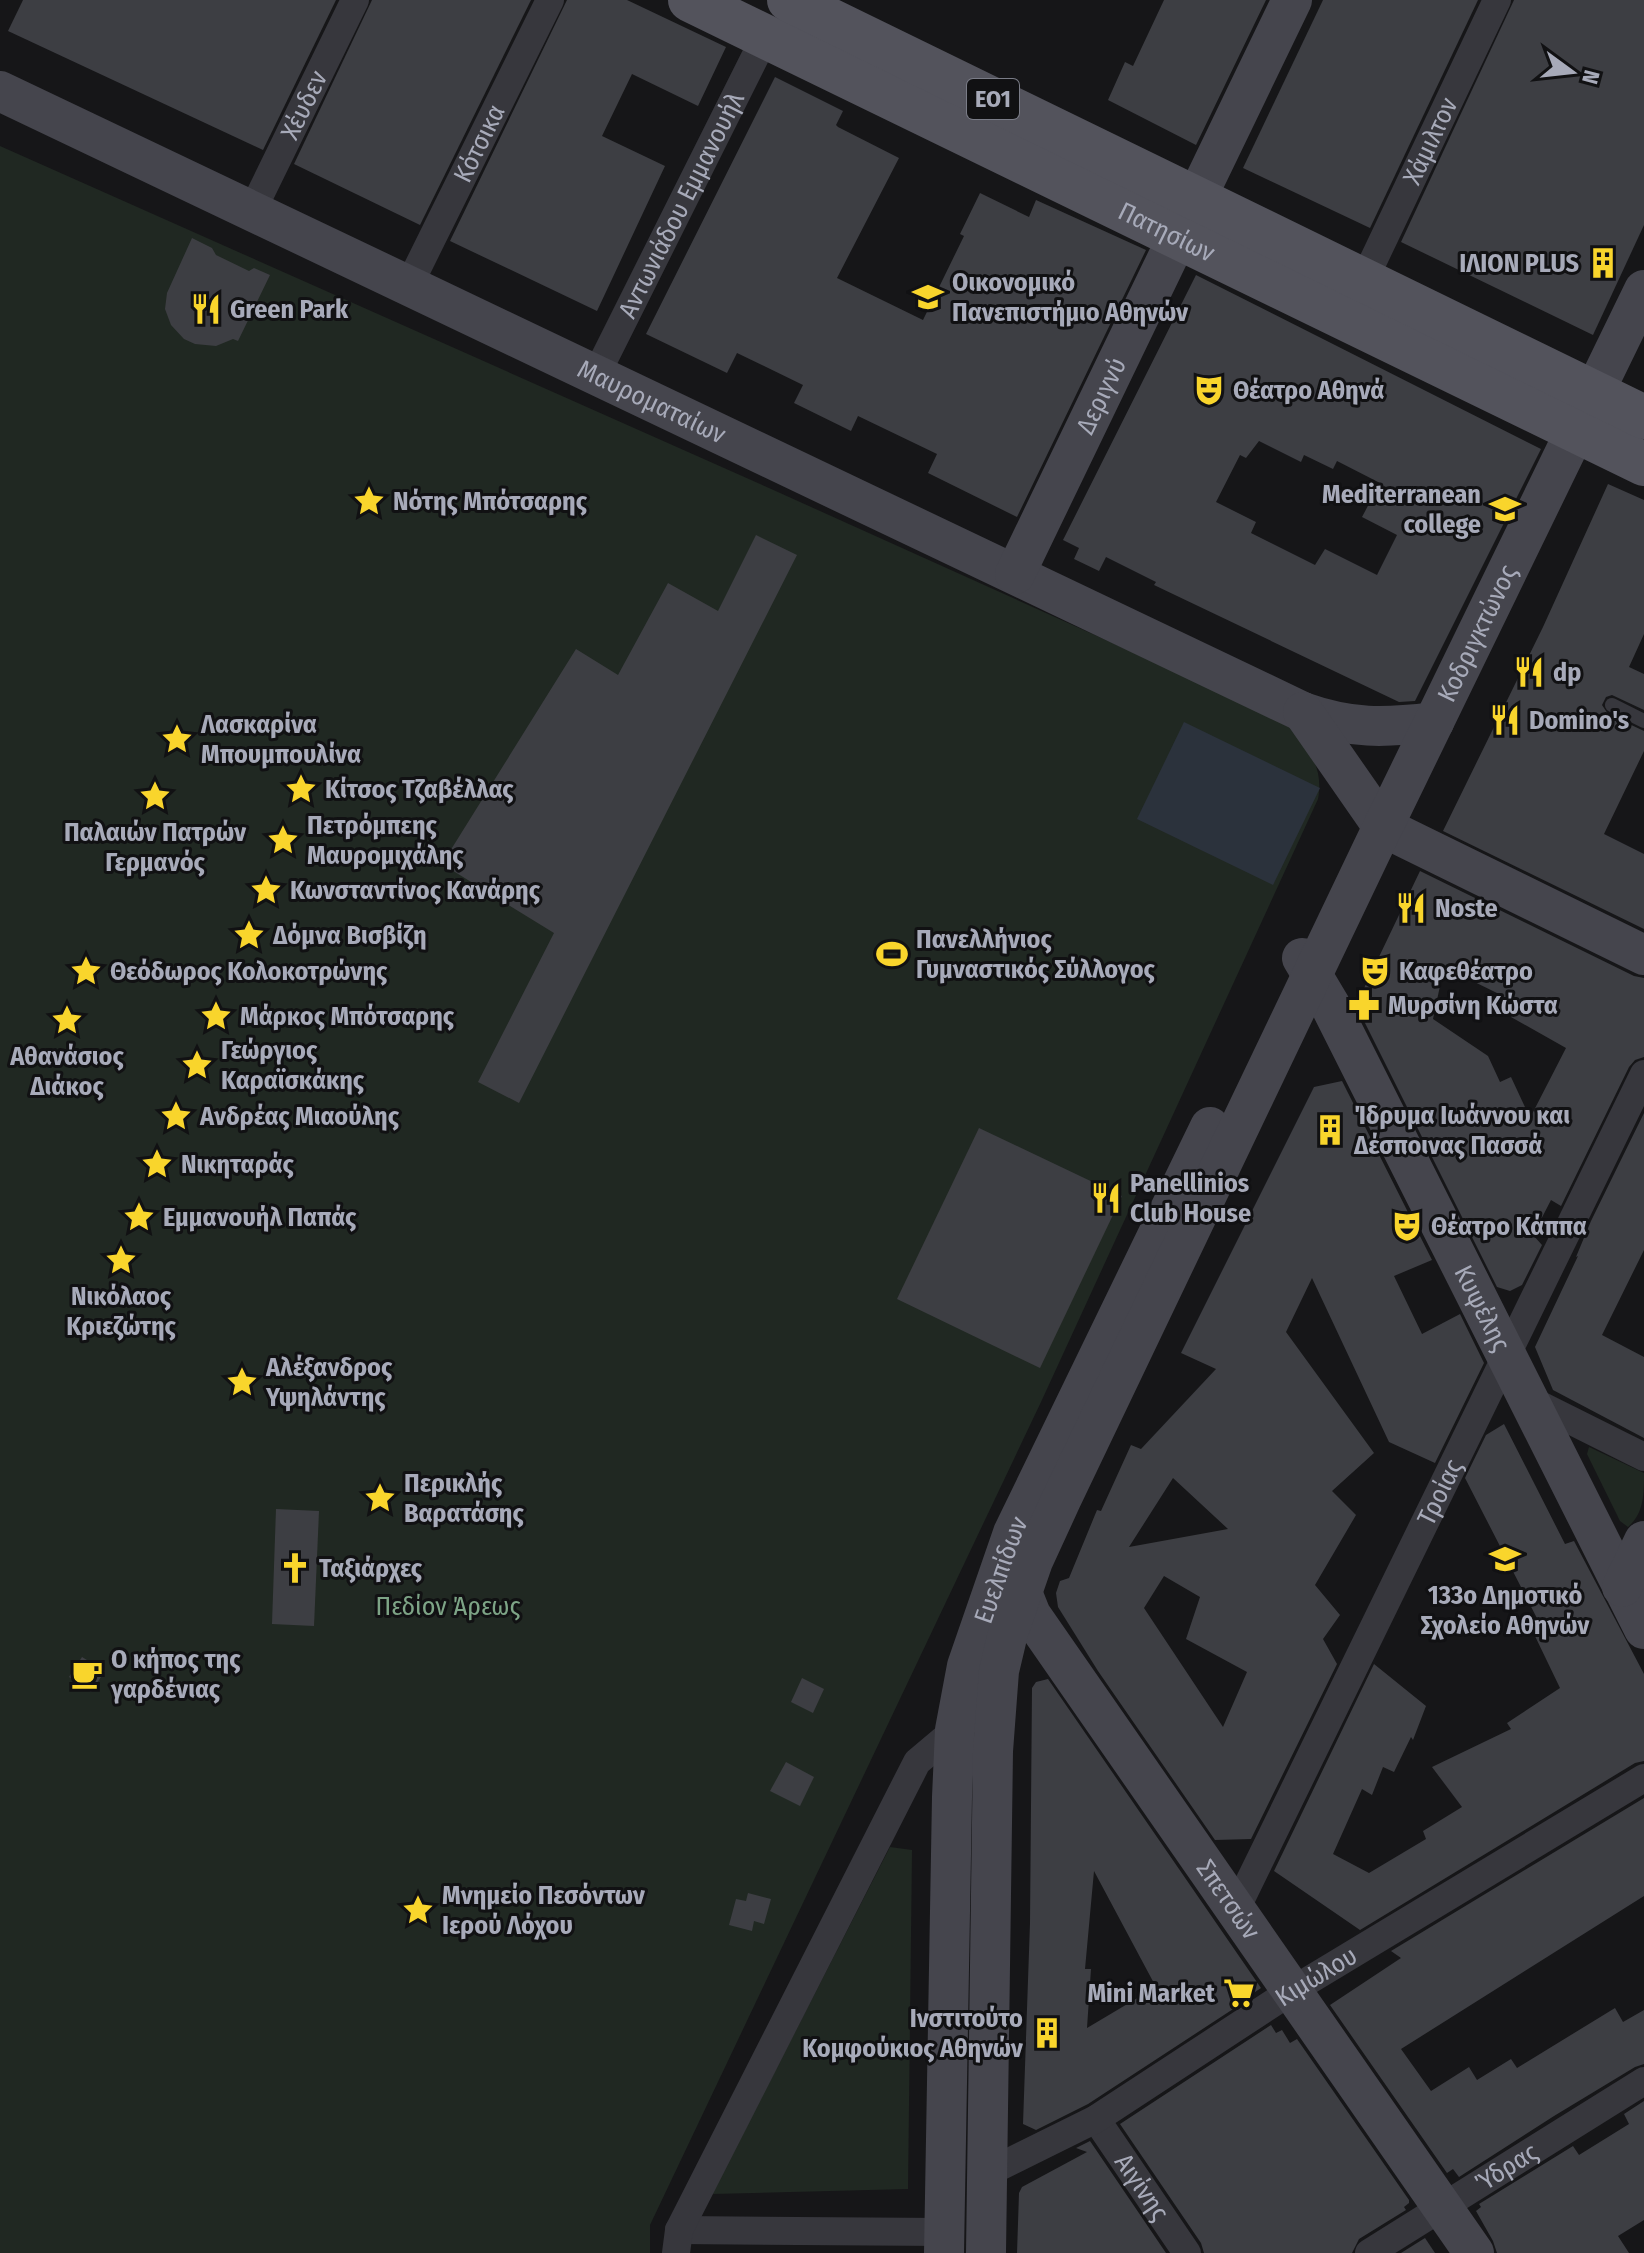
<svg xmlns="http://www.w3.org/2000/svg" width="1644" height="2253" font-family="'Fira Sans Condensed',sans-serif">
<style>
.green{fill:#202822}
.water{fill:#2b323c}
.building{fill:#3d3e43;fill-rule:evenodd}
.lines{fill:none;stroke-linecap:round;stroke-linejoin:round}
.lane{stroke:#37373d;stroke-width:14}
.street{stroke:#37373d;stroke-width:28}
.secondary{stroke:#45454d;stroke-width:40}
.primary{stroke:#53535c;stroke-width:44}
.labels{text-anchor:middle;dominant-baseline:central;stroke-width:6;stroke-linejoin:round;paint-order:stroke}
.shield{fill:#111113;stroke:#7a7c87;stroke-width:2}
.shield-label{font-size:24px;font-weight:bold;fill:#a7aab9}
.street-label{font-size:26px;fill:#a7aab9;stroke:#111113}
.poi-label{font-size:26px;font-weight:bold;fill:#a7aab9;stroke:#111113;text-anchor:start}
.park-label{font-size:26px;fill:#7da486;stroke:#111113}
</style>
<rect width="100%" height="100%" fill="#161618"/>
<g class="green">
<path d="M0 146 769 488 1292 724C1308 748 1324 768 1318 799L1041 1402 650 2225V2253H0Z"/>
<path d="M1589 1447 1644 1473C1644 1494 1644 1513 1628 1527L1620 1521 1587 1454Z"/>
<path d="M890 1847 912 1850 908 2189 712 2194Z"/>
</g>
<path class="water" d="M1184 722 1320 788 1273 885 1137 819Z"/>
<g class="building">
<path d="M23 0H336L263 150 8 31Z"/>
<path d="M372 0H531L420 225 294 164Z"/>
<path d="M567 0H627L726 47 698 106 632 74 602 136 665 166 597 311 450 241Z"/>
<path d="M1164 0H1266L1196 145 1108 100 1125 62 1133 66Z"/>
<path d="M1323 0H1478L1370 228 1243 168Z"/>
<path d="M1514 0H1644V225L1593 335 1401 242Z"/>
<path d="M775 77 843 111 836 125 838 127 899 158 837 278 923 320 964 236 960 234 980 193 1029 217 1036 200 1146 250 1017 517 928 473 937 454 858 416 851 431 794 403 803 385 737 353 727 373 646 334Z"/>
<path d="M192 238 212 248 216 255 249 271 254 268 270 275 238 341 233 339 216 346 195 344 184 339 171 325 165 309 167 293Z"/>
<path d="M1196 275 1541 449 1415 701 1399 702 1154 585 1156 582 1106 557 1099 571 1074 559 1079 548 1063 540ZM1259 441 1301 462 1304 455 1333 469 1337 461 1380 483 1362 517 1397 535 1377 575 1325 549 1315 565 1251 533 1256 522 1216 502 1240 455 1246 458Z"/>
<path d="M1608 484 1644 500V634L1629 667 1644 674V710L1612 695 1606 697 1602 705 1608 714 1644 731V751L1604 834 1644 854V929L1443 831 1543 627Z"/>
<path d="M756 535 797 555 519 1103 478 1082 554 933 442 864 576 649 618 675 668 583 718 611Z"/>
<path d="M1420 871 1634 976 1644 978V1057L1635 1060 1629 1067 1561 1206 1551 1200 1533 1235 1542 1245 1522 1285 1510 1291 1497 1287 1356 1005ZM1444 967 1499 994 1496 1001 1515 1010 1511 1017 1566 1048 1530 1118 1511 1077 1500 1082 1488 1056 1433 1019Z"/>
<path d="M1342 1081 1432 1260 1394 1276 1422 1334 1460 1314 1484 1363 1435 1463 1389 1442 1312 1278 1286 1332 1374 1453 1332 1491 1356 1515 1315 1585 1340 1615 1323 1639 1337 1664 1251 1839 1215 1840 1098 1671 1058 1607 1056 1593 1060 1581 1069 1578 1097 1510 1101 1511 1131 1445 1141 1449 1216 1369 1181 1353 1314 1087ZM1173 1478 1228 1529 1129 1547ZM1164 1576 1200 1597 1186 1639 1247 1672 1223 1727 1144 1608Z"/>
<path d="M1644 1113V1250L1602 1335 1644 1357V1438L1553 1390 1535 1347 1578 1256 1576 1257 1591 1221Z"/>
<path d="M979 1128 1122 1196 1040 1368 897 1299Z"/>
<path d="M1504 1424 1565 1544 1574 1541 1644 1674V1761L1635 1763 1360 1930 1274 1871 1374 1664 1426 1706 1413 1740 1411 1737 1394 1772 1383 1767 1372 1795 1362 1789 1333 1854 1369 1873 1426 1839 1423 1831 1462 1807 1432 1767 1511 1729 1507 1723 1560 1688 1534 1634 1542 1628 1465 1478 1486 1435Z"/>
<path d="M276 1509 319 1511 314 1626 272 1624Z"/>
<path d="M82 1657 105 1671 91 1692 69 1677Z"/>
<path d="M802 1678 824 1689 813 1713 791 1702Z"/>
<path d="M1048 1679 1261 1988 1252 1994 1253 1996 1088 2104 1036 2130 1023 2124 1030 1923 1032 1688 1036 1682ZM1094 1871 1156 1987 1087 2028 1091 1969H1085Z"/>
<path d="M786 1762 814 1777 800 1806 770 1791Z"/>
<path d="M1644 1798V1896L1401 2049 1431 2091 1469 2067 1477 2080 1511 2059 1517 2068 1615 2008 1623 2022 1644 2010V2064L1635 2067 1554 2116 1459 2177 1453 2169 1447 2173 1330 2005 1401 1958 1391 1951Z"/>
<path d="M748 1893 771 1899 764 1924 754 1921 752 1931 729 1925 736 1899 746 1901Z"/>
<path d="M1271 2025 1276 2033 1282 2030 1290 2043 1297 2039 1409 2200V2203L1404 2207 1406 2210 1359 2239 1352 2253H1204L1201 2243 1120 2124Z"/>
<path d="M1644 2101V2220L1618 2236 1629 2253H1497L1493 2241 1476 2211 1481 2207 1479 2204 1573 2146 1579 2155 1629 2124 1624 2114Z"/>
<path d="M1090 2141 1166 2253H1017L1019 2193 1022 2187 1087 2152 1076 2148Z"/>
<path d="M1425 2238 1435 2253H1401Z"/>
</g>
<g class="lines">
<path class="lane" d="M1612 705 1644 721"/>
<g class="street">
<path id="s1" d="M252 211 355 0"/>
<path id="s2" d="M1364 280 1497 0"/>
<path id="s3" d="M409 285 550 0"/>
<path id="s4" d="M596 375 765 37"/>
<path d="M1526 1398 1644 1457"/>
<path id="s5" d="M1236 1909 1644 1074"/>
<path id="s6" d="M1096 2119 1187 2253"/>
<path id="s7" d="M987 2173 1096 2119 1293 1990 1644 1778"/>
<path d="M679 2230 944 2232"/>
<path d="M676 2253 679 2230 917 1762 955 1730"/>
<path id="s8" d="M1369 2253 1644 2081"/>
</g>
<g class="secondary">
<path id="s9" d="M0 91 1303 712C1351 729 1384 728 1434 722"/>
<path id="s10" d="M1015 574 1292 0"/>
<path d="M1303 712 1383 827 1644 955"/>
<path id="s11" d="M1302 958 1330 1005 1644 1629"/>
<path id="s12" d="M1017 1580 1031 1615 1474 2253"/>
<path d="M1622 1587 1644 1541"/>
<path id="s13" d="M944 2253 952 1797 955 1730 967 1666 1013 1533 1210 1127"/>
<path id="s14" d="M986 2253 993 1751 999 1671 1008 1633 1033 1561 1061 1500 1378 837 1644 290"/>
</g>
<g class="primary">
<path id="s15" d="M690 0 1644 464"/>
<path d="M789 0 1644 417"/>
</g>
</g>
<defs>
<symbol id="building-bare" viewBox="-9 -9 18 18"><path d="M-4-6H4V6H1V3H-1V6H-4ZM-2.5-4.3h1.7v1.8h-1.7ZM.8-4.3h1.7v1.8H.8ZM-2.5-1h1.7V.8h-1.7ZM.8-1h1.7V.8H.8Z" fill="#f9d52c" stroke="#111113" stroke-width="2.5" paint-order="stroke"/></symbol>
<symbol id="university-bare" viewBox="-9 -9 18 18"><path d="M0-5L7-2L0 1L-7-2ZM-4 1L0 2.5L4 1V4Q0 6-4 4Z" fill="#f9d52c" stroke="#111113" stroke-width="2.5" paint-order="stroke"/></symbol>
<symbol id="restaurant-bare" viewBox="-9 -9 18 18"><path d="M-5-6h1v4h1v-4h1v4h1v-4h1v5L-1.5 .5V6h-2V.5L-5-1ZM5-6V6H3V1.5H1.5Q1.5-4 5-6Z" fill="#f9d52c" stroke="#111113" stroke-width="2.5" paint-order="stroke"/></symbol>
<symbol id="theatre-bare" viewBox="-9 -9 18 18"><path d="M-5-5.5Q0-4 5-5.5V0Q5 5 0 6Q-5 5-5 0ZM-3.3-2.5H-1v1.5H-3.3ZM1-2.5H3.3v1.5H1ZM-2.8 1Q0 5.5 2.8 1Z" fill="#f9d52c" stroke="#111113" stroke-width="2.5" paint-order="stroke"/></symbol>
<symbol id="sight-bare" viewBox="-9 -9 18 18"><path d="M0-6L1.8-2.2L6-1.7L2.9 1.2L3.7 5.4L0 3.3L-3.7 5.4L-2.9 1.2L-6-1.7L-1.8-2.2Z" fill="#f9d52c" stroke="#111113" stroke-width="2.5" paint-order="stroke"/></symbol>
<symbol id="stadium-bare" viewBox="-9 -9 18 18"><path d="M0-5a6.5 5 0 1 0 0 10a6.5 5 0 1 0 0-10ZM-3.5-1.8h7v3.6h-7Z" fill="#f9d52c" stroke="#111113" stroke-width="2.5" paint-order="stroke"/></symbol>
<symbol id="pharmacy-bare" viewBox="-9 -9 18 18"><path d="M-2-6h4v4h4v4h-4v4h-4v-4h-4v-4h4Z" fill="#f9d52c" stroke="#111113" stroke-width="2.5" paint-order="stroke"/></symbol>
<symbol id="school-bare" viewBox="-9 -9 18 18"><path d="M0-5L7-2L0 1L-7-2ZM-4 1L0 2.5L4 1V4Q0 6-4 4Z" fill="#f9d52c" stroke="#111113" stroke-width="2.5" paint-order="stroke"/></symbol>
<symbol id="church-bare" viewBox="-9 -9 18 18"><path d="M-1.2-6h2.4v3.5h3.3v2.4h-3.3V6h-2.4V-.1h-3.3v-2.4h3.3Z" fill="#f9d52c" stroke="#111113" stroke-width="2.5" paint-order="stroke"/></symbol>
<symbol id="cafe-bare" viewBox="-9 -9 18 18"><path d="M-5.5-4.5H6V0H3Q3 3.5 0 3.5H-2.5Q-5.5 3.5-5.5 0ZM3-3.2v2h1.7v-2ZM-6 4.5H4V6H-6Z" fill="#f9d52c" stroke="#111113" stroke-width="2.5" paint-order="stroke"/></symbol>
<symbol id="supermarket-bare" viewBox="-9 -9 18 18"><path d="M-6-5.5h2.5l.6 2H6L4.5 2H-2.5L-4.4-4H-6ZM-1.5 3.2a1.3 1.3 0 1 0 .1 0ZM3 3.2a1.3 1.3 0 1 0 .1 0Z" fill="#f9d52c" stroke="#111113" stroke-width="2.5" paint-order="stroke"/></symbol>
</defs>
<g fill-rule="evenodd">
<use href="#building-bare" x="1581" y="241" width="44" height="44"/>
<use href="#university-bare" x="906" y="275" width="44" height="44"/>
<use href="#restaurant-bare" x="184" y="287" width="44" height="44"/>
<use href="#theatre-bare" x="1187" y="368" width="44" height="44"/>
<use href="#sight-bare" x="347" y="479" width="44" height="44"/>
<use href="#university-bare" x="1483" y="487" width="44" height="44"/>
<use href="#restaurant-bare" x="1507" y="650" width="44" height="44"/>
<use href="#restaurant-bare" x="1483" y="698" width="44" height="44"/>
<use href="#sight-bare" x="155" y="717" width="44" height="44"/>
<use href="#sight-bare" x="279" y="767" width="44" height="44"/>
<use href="#sight-bare" x="133" y="774" width="44" height="44"/>
<use href="#sight-bare" x="261" y="818" width="44" height="44"/>
<use href="#sight-bare" x="244" y="868" width="44" height="44"/>
<use href="#restaurant-bare" x="1389" y="886" width="44" height="44"/>
<use href="#sight-bare" x="227" y="913" width="44" height="44"/>
<use href="#stadium-bare" x="870" y="932" width="44" height="44"/>
<use href="#sight-bare" x="64" y="949" width="44" height="44"/>
<use href="#theatre-bare" x="1353" y="949" width="44" height="44"/>
<use href="#pharmacy-bare" x="1342" y="983" width="44" height="44"/>
<use href="#sight-bare" x="194" y="994" width="44" height="44"/>
<use href="#sight-bare" x="45" y="998" width="44" height="44"/>
<use href="#sight-bare" x="175" y="1043" width="44" height="44"/>
<use href="#sight-bare" x="154" y="1094" width="44" height="44"/>
<use href="#building-bare" x="1308" y="1108" width="44" height="44"/>
<use href="#sight-bare" x="135" y="1142" width="44" height="44"/>
<use href="#restaurant-bare" x="1084" y="1176" width="44" height="44"/>
<use href="#sight-bare" x="117" y="1195" width="44" height="44"/>
<use href="#theatre-bare" x="1385" y="1204" width="44" height="44"/>
<use href="#sight-bare" x="99" y="1238" width="44" height="44"/>
<use href="#sight-bare" x="220" y="1360" width="44" height="44"/>
<use href="#sight-bare" x="358" y="1476" width="44" height="44"/>
<use href="#school-bare" x="1483" y="1537" width="44" height="44"/>
<use href="#church-bare" x="273" y="1546" width="44" height="44"/>
<use href="#cafe-bare" x="65" y="1652" width="44" height="44"/>
<use href="#sight-bare" x="396" y="1888" width="44" height="44"/>
<use href="#supermarket-bare" x="1217" y="1971" width="44" height="44"/>
<use href="#building-bare" x="1025" y="2011" width="44" height="44"/>
</g>
<g class="labels">
<rect class="shield" x="967" y="79" width="52" height="40" rx="6"/>
<g class="shield-label">
<text x="993" y="99">ΕΟ1</text>
</g>
<g class="street-label">
<text stroke="none"><textPath href="#s1" startOffset="118">Χέυδεν</textPath></text>
<text stroke="none"><textPath href="#s2" startOffset="154">Χάμιλτον</textPath></text>
<text stroke="none"><textPath href="#s3" startOffset="158">Κότσικα</textPath></text>
<text stroke="none"><textPath href="#s4" startOffset="190">Αντωνιάδου Εμμανουήλ</textPath></text>
<text stroke="none"><textPath href="#s15" startOffset="530">Πατησίων</textPath></text>
<text stroke="none"><textPath href="#s10" startOffset="198">Δεριγνύ</textPath></text>
<text stroke="none"><textPath href="#s9" startOffset="722">Μαυροματαίων</textPath></text>
<text stroke="none"><textPath href="#s14" startOffset="1726">Κοδριγκτώνος</textPath></text>
<text stroke="none"><textPath href="#s11" startOffset="394">Κυψέλης</textPath></text>
<text stroke="none"><textPath href="#s5" startOffset="464">Τροίας</textPath></text>
<text stroke="none"><textPath href="#s13" startOffset="690">Ευελπίδων</textPath></text>
<text stroke="none"><textPath href="#s12" startOffset="384">Σπετσών</textPath></text>
<text stroke="none"><textPath href="#s7" startOffset="384">Κιμώλου</textPath></text>
<text stroke="none"><textPath href="#s8" startOffset="162">Ύδρας</textPath></text>
<text stroke="none"><textPath href="#s6" startOffset="82">Αιγίνης</textPath></text>
</g>
<g class="poi-label">
<text x="1579" y="263" text-anchor="end">ΙΛΙΟΝ PLUS</text>
<text x="952" y="282">Οικονομικό<tspan x="952" dy="30">Πανεπιστήμιο Αθηνών</tspan></text>
<text x="230" y="309">Green Park</text>
<text x="1233" y="390">Θέατρο Αθηνά</text>
<text x="1481" y="494" text-anchor="end">Mediterranean<tspan x="1481" dy="30">college</tspan></text>
<text x="393" y="501">Νότης Μπότσαρης</text>
<text x="1553" y="672">dp</text>
<text x="1529" y="720">Domino's</text>
<text x="201" y="724">Λασκαρίνα<tspan x="201" dy="30">Μπουμπουλίνα</tspan></text>
<text x="325" y="789">Κίτσος Τζαβέλλας</text>
<text x="307" y="825">Πετρόμπεης<tspan x="307" dy="30">Μαυρομιχάλης</tspan></text>
<text x="155" y="832" text-anchor="middle">Παλαιών Πατρών<tspan x="155" dy="30">Γερμανός</tspan></text>
<text x="290" y="890">Κωνσταντίνος Κανάρης</text>
<text x="1435" y="908">Noste</text>
<text x="273" y="935">Δόμνα Βισβίζη</text>
<text x="916" y="939">Πανελλήνιος<tspan x="916" dy="30">Γυμναστικός Σύλλογος</tspan></text>
<text x="110" y="971">Θεόδωρος Κολοκοτρώνης</text>
<text x="1399" y="971">Καφεθέατρο</text>
<text x="1388" y="1005">Μυρσίνη Κώστα</text>
<text x="240" y="1016">Μάρκος Μπότσαρης</text>
<text x="221" y="1050">Γεώργιος<tspan x="221" dy="30">Καραϊσκάκης</tspan></text>
<text x="67" y="1056" text-anchor="middle">Αθανάσιος<tspan x="67" dy="30">Διάκος</tspan></text>
<text x="1354" y="1115">Ίδρυμα Ιωάννου και<tspan x="1354" dy="30">Δέσποινας Πασσά</tspan></text>
<text x="200" y="1116">Ανδρέας Μιαούλης</text>
<text x="181" y="1164">Νικηταράς</text>
<text x="1130" y="1183">Panellinios<tspan x="1130" dy="30">Club House</tspan></text>
<text x="163" y="1217">Εμμανουήλ Παπάς</text>
<text x="1431" y="1226">Θέατρο Κάππα</text>
<text x="121" y="1296" text-anchor="middle">Νικόλαος<tspan x="121" dy="30">Κριεζώτης</tspan></text>
<text x="266" y="1367">Αλέξανδρος<tspan x="266" dy="30">Υψηλάντης</tspan></text>
<text x="404" y="1483">Περικλής<tspan x="404" dy="30">Βαρατάσης</tspan></text>
<text x="319" y="1568">Ταξιάρχες</text>
<text x="1505" y="1595" text-anchor="middle">133ο Δημοτικό<tspan x="1505" dy="30">Σχολείο Αθηνών</tspan></text>
<text x="111" y="1659">Ο κήπος της<tspan x="111" dy="30">γαρδένιας</tspan></text>
<text x="442" y="1895">Μνημείο Πεσόντων<tspan x="442" dy="30">Ιερού Λόχου</tspan></text>
<text x="1215" y="1993" text-anchor="end">Mini Market</text>
<text x="1023" y="2018" text-anchor="end">Ινστιτούτο<tspan x="1023" dy="30">Κομφούκιος Αθηνών</tspan></text>
</g>
<g class="park-label">
<text x="448" y="1606">Πεδίον Άρεως</text>
</g>
</g>
<g transform="translate(1572 72) rotate(105)" stroke="#111113" stroke-width="6" paint-order="stroke">
<path d="M0-6L14 30L0 20L-14 30Z" fill="#a7aab9"/>
<text y="-12" font-size="22" font-weight="bold" text-anchor="middle" fill="#a7aab9">N</text>
</g>
</svg>
